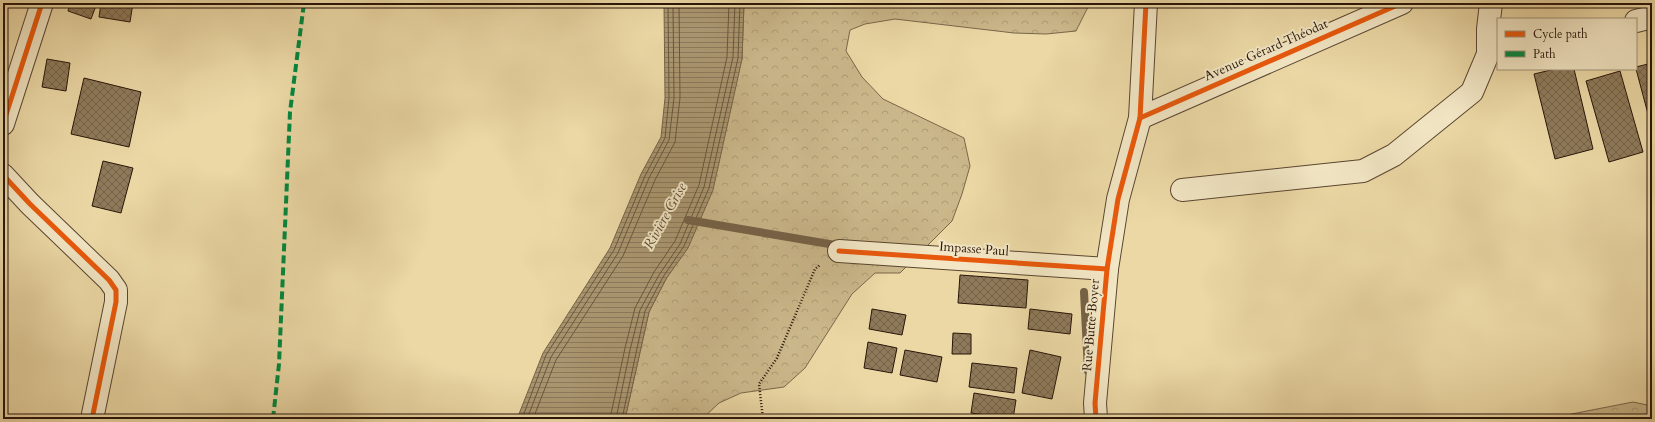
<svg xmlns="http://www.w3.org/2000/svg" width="1655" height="422" font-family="Cardo,serif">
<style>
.forest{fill:url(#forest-crowns);stroke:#7a664a}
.water{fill:url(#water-rules);stroke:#766247}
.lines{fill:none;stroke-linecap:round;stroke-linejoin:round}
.shore{stroke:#69563c;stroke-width:1}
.stream{stroke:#766247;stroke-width:8}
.building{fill:url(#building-cross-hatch);stroke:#291509}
.minor-casing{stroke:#5a4630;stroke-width:24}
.path{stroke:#291509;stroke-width:2.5;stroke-dasharray:1 2;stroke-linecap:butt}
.minor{stroke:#f2e6c4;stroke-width:22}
.quiet{stroke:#00873e;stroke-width:4;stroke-dasharray:8 4;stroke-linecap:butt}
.cycleway-casing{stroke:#f2e6c4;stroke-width:8}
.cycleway{stroke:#e8590c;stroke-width:5}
.labels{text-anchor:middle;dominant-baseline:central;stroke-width:4;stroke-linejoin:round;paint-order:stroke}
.street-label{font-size:13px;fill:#291509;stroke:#f2e6c4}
.water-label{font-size:14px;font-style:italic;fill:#5c4932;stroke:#f2e6c4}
</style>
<defs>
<pattern id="forest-crowns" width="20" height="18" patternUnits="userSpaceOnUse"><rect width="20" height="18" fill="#cab78a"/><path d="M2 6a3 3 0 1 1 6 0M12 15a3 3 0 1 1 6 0" fill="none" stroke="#ae9c76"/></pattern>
<pattern id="water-rules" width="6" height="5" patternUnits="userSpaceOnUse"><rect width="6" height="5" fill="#a99670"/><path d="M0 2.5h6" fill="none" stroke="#8a795a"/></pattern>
<pattern id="building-cross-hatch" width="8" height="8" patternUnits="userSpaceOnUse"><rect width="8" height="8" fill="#8e7a5a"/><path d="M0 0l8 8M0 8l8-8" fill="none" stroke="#746349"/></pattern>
</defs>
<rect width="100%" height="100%" fill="#ebd8a5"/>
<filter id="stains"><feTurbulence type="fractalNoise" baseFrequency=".005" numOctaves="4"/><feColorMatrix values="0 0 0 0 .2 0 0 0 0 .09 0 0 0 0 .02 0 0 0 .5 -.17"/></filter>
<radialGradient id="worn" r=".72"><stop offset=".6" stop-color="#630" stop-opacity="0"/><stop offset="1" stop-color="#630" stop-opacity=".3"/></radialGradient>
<g class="forest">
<path d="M744 3H1090L1076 31 1046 34 1014 33 895 19 865 24 850 30 846 51 862 77 883 99 964 138 970 166 962 194 952 221 900 273H875L852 294 805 368 784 387 741 393 719 403 702 419H625L649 312 666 279 742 59Z"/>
<path d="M1633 402 1652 406V419H1546Z"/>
</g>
<path class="water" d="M664 3H744L742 59 713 190 688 248 666 279 649 312 625 419H517L543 353 610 248 641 174 661 137 665 98Z"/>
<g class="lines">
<g class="shore">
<path d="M522 419 546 355 614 250 645 176 665 138 669 98 668 3"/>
<path d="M527 419 551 357 618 253 649 178 669 140 674 98 673 3"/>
<path d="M533 419 556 360 623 256 655 180 675 142 680 98 679 3"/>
<path d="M610 419 625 348 635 308 654 272 675 241 699 185 727 57 729 3"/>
<path d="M616 419 630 350 640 310 659 275 680 244 704 187 733 57 735 3"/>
<path d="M622 419 645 311 663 277 684 246 709 188 738 58 740 3"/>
</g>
<g class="stream">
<path d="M688 220 841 246"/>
<path d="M1084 292 1088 371"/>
</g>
</g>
<g class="building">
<path d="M70 3H97L91 19 68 11Z"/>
<path d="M101 3H133L130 22 99 17Z"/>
<path d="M47 59 70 63 66 91 42 87Z"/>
<path d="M1652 63V129L1636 69V67Z"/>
<path d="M1555 69H1574L1593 149 1555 159 1534 74Z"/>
<path d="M1620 71 1643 152 1609 162 1586 81Z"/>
<path d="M84 78 141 92 129 147 71 134Z"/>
<path d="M103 161 133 168 121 213 92 206Z"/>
<path d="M960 275 1028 280 1026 308 958 303Z"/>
<path d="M872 309 906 315 902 335 869 329Z"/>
<path d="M1030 309 1072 314 1070 334 1028 329Z"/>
<path d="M953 333 971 334V354H952Z"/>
<path d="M868 342 897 348 892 373 864 368Z"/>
<path d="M905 350 942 357 937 382 900 375Z"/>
<path d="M1030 350 1061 357 1052 399 1022 393Z"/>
<path d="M972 363 1017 368 1014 393 969 387Z"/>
<path d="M974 393 1016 400 1013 419 971 413Z"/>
</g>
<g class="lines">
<defs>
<g id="minor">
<path d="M1636 21 1652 17"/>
<path d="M1140 118 1402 3"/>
<path d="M3 124 42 3"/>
<path d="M3 175 30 204 109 280 116 290V302L92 419"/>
<path d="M1182 190 1363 171 1394 155 1472 92 1488 54V29L1491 3"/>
<path d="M839 251 1107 269"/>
<path d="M1096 419 1095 403 1107 269 1118 199 1140 118 1146 3"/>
</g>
</defs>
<use href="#minor" class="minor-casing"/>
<path class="path" d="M763 419 759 384 777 358 815 269 820 265"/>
<use href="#minor" class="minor"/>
<path class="quiet" d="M273 419 279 364 290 112 304 3"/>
<defs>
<g id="cycleway">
<path d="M1140 118 1402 3"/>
<path d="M3 124 42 3"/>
<path d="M3 175 30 204 109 280 116 290V302L92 419"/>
<path d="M839 251 1107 269"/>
<path d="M1096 419 1095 403 1107 269 1118 199 1140 118 1146 3"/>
</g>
</defs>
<use href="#cycleway" class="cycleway-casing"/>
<use href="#cycleway" class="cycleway"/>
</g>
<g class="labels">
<g class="street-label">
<text transform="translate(1266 50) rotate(-24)">Avenue Gérard Théodat</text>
<text transform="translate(974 249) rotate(4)">Impasse Paul</text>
<text transform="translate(1091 325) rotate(-85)">Rue Butte Boyer</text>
</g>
<g class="water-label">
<text transform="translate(665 216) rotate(-61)">Rivière Grise</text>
</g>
</g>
<rect width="1655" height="422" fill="none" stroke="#ebd8a5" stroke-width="16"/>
<rect x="4" y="4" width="1647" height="414" fill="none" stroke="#291509" stroke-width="2"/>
<rect x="8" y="8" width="1639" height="406" fill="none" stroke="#291509"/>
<rect x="1497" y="18" width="140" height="52" fill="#f2e6c4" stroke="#a29279"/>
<rect x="1505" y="31" width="20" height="6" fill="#e8590c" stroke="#a29279"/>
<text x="1533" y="38" font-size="12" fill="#291509">Cycle path</text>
<rect x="1505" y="51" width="20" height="6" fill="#00873e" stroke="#a29279"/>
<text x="1533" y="58" font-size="12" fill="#291509">Path</text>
<rect width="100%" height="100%" filter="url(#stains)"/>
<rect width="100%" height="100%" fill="url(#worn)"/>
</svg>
